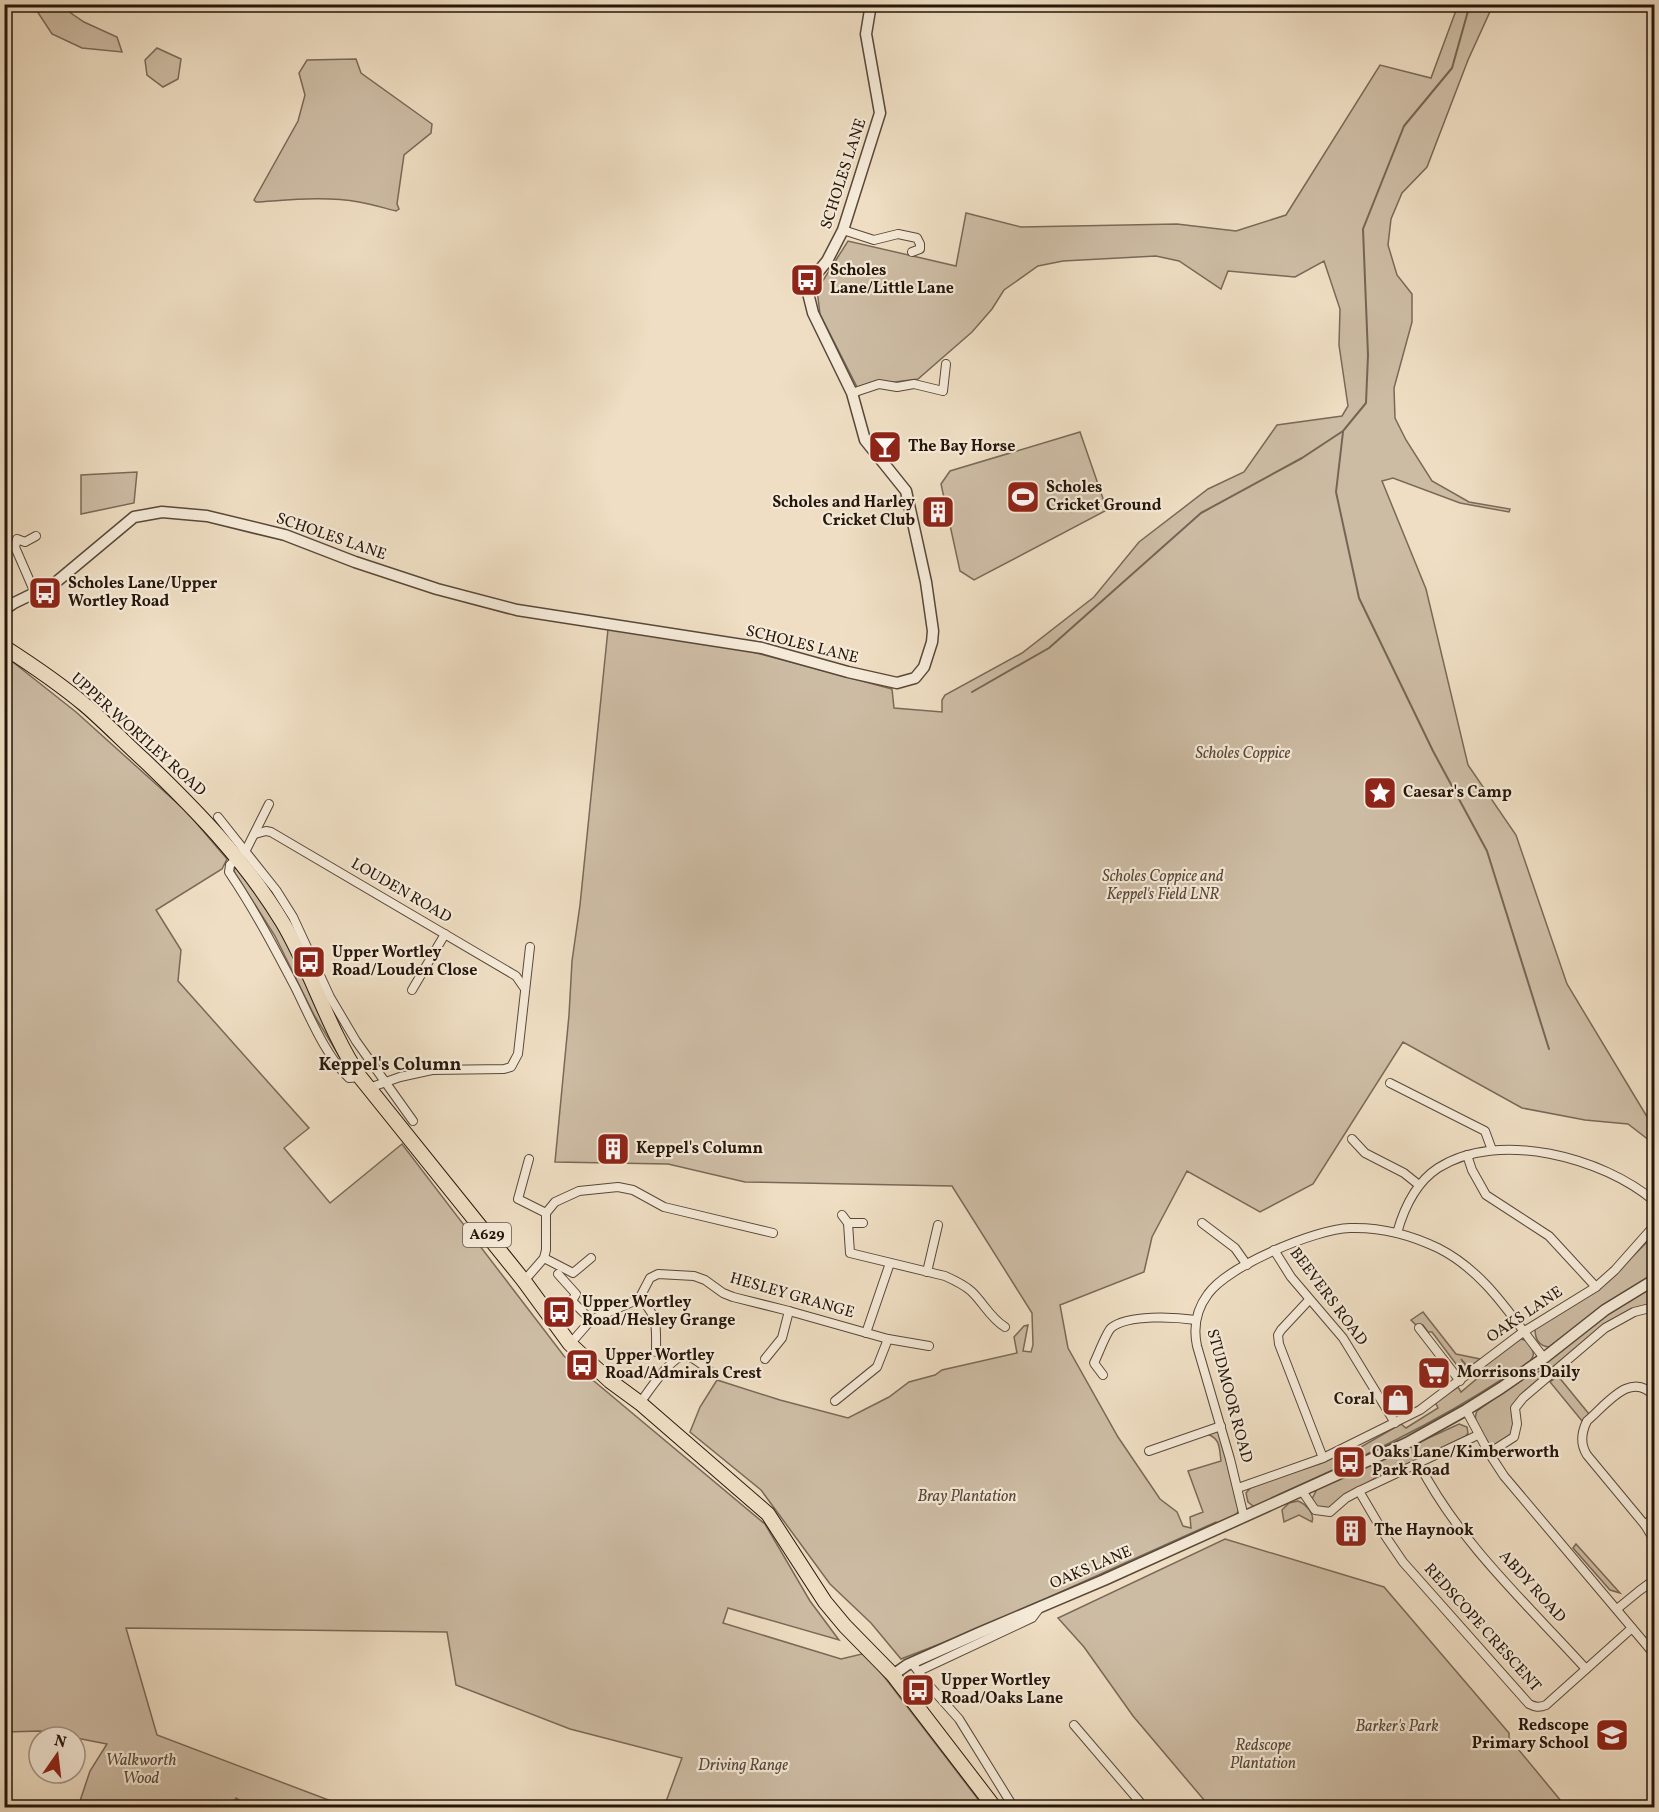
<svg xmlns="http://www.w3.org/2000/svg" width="1659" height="1812" font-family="Vollkorn,serif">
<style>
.green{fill:#cdbca4;stroke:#796958;stroke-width:1.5}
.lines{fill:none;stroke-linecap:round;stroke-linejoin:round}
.stream{stroke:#756554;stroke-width:2}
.minor-casing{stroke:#584839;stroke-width:10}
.tertiary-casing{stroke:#584839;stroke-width:13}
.primary-casing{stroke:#25160b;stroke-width:16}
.minor{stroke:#f5ead8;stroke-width:8}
.tertiary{stroke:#f5ead8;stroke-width:10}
.primary{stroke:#efdec3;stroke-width:14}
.labels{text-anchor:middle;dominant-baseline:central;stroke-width:4.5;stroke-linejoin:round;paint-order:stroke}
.shield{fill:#f5ead8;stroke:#635648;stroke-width:1.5}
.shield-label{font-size:15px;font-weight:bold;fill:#25160b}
.street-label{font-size:16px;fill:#25160b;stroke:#f5ead8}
.poi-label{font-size:16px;font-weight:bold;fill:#25160b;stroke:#f5ead8;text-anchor:start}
.park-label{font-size:16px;font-style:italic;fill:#574839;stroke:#f5ead8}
.neighbourhood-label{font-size:18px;font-weight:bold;fill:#25160b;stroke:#f5ead8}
</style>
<rect width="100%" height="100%" fill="#efdec3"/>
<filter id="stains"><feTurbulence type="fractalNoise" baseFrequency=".00333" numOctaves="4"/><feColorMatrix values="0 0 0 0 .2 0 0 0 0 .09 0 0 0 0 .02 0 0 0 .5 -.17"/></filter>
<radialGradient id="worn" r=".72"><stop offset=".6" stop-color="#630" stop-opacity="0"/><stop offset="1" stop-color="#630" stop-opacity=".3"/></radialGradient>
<g class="green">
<path d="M33 5H59L84 22 117 37 122 52 82 48 52 34Z"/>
<path d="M1458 5H1493L1468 60 1427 167 1402 193 1391 219 1388 245 1397 275 1412 294V322L1394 388 1395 418 1406 440 1432 481 1469 502 1510 509 1509 512 1460 503 1393 478 1382 481 1426 589 1468 765 1516 835 1567 984 1652 1125 1651 1126 1654 1133V1144L1628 1124 1585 1120 1522 1108 1403 1042 1313 1184 1260 1212 1187 1171 1152 1237 1144 1272 1060 1305 1068 1348 1118 1437 1160 1499 1177 1512 1183 1526 1191 1528 1190 1517 1203 1512 1188 1471 1221 1461C1219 1448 1221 1439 1207 1434L1216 1431 1220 1433 1239 1510 1236 1515 1219 1524 1216 1522 976 1630 901 1659 871 1623 830 1584 761 1490 690 1432 700 1407 717 1380 780 1400 848 1418 889 1397 909 1382 935 1375 942 1370 1017 1353 1014 1337 1024 1326 1028 1325 1023 1351 1031 1352 1033 1345 1032 1313 952 1186 745 1182 668 1164 555 1162 569 1015 572 961 580 905 608 629 745 650 892 689 894 708 942 712V700L945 695 1022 653 1094 597 1139 542 1208 489 1244 472 1277 425 1342 416 1348 406 1339 345 1340 309 1324 261 1295 277 1228 271 1221 289 1179 261 1156 256 1063 261 1038 266 1004 290 992 309 972 332 918 379 857 387 820 314 817 290 848 241 956 266 966 213 1021 227 1177 224 1236 231 1286 215 1380 65 1431 78Z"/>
<path d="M157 48 181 59 178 79 163 87 147 75 145 60Z"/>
<path d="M356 59 361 73 432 124 431 133 404 155 397 204 399 209 396 211C384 208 371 204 359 202 325 196 290 200 256 202L254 200 298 121 305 95 299 73 307 60Z"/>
<path d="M1080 432 1107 510 974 580 960 571 941 484 950 471Z"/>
<path d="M137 472 134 503 81 514V475Z"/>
<path d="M9 659 76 712 187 812 227 859 222 869 156 910 181 950 178 981 309 1128 284 1148 330 1203 402 1144 564 1356 765 1524 810 1601 839 1640 728 1608 723 1623 841 1659 866 1653 984 1807H664L682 1758 570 1729 456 1685 447 1632 126 1628 157 1735 347 1807H252L236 1798 231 1807H78L90 1771 107 1744 41 1731 5 1732 4 664Z"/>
<path d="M237 866 270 907 344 1064 314 1015 275 936 235 873 234 870Z"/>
<path d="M1654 1235V1274L1610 1301 1549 1347C1539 1346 1535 1339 1535 1329L1621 1268Z"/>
<path d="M1654 1285V1304L1632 1311 1517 1402 1511 1436 1496 1446 1490 1445C1483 1434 1471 1423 1477 1411L1522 1379 1542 1370 1539 1366 1610 1312Z"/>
<path d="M1423 1312 1456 1354 1480 1359 1469 1368 1461 1359 1468 1369 1464 1370 1459 1368 1432 1332H1428L1423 1325 1419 1328 1411 1320Z"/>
<path d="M1519 1339 1526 1340C1529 1344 1535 1350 1533 1356 1530 1366 1513 1373 1504 1378 1433 1425 1356 1460 1278 1495L1262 1505 1253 1506 1248 1502 1246 1493 1253 1485 1322 1463 1353 1449 1354 1451 1401 1424 1406 1428 1438 1408 1435 1402 1458 1387 1461 1392 1486 1371 1480 1369Z"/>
<path d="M1558 1376 1589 1414 1582 1421 1550 1382Z"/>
<path d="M1459 1424 1467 1427 1468 1433 1466 1436 1407 1466C1389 1464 1345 1499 1327 1510L1316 1507 1312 1499 1317 1489Z"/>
<path d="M1298 1501C1306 1504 1315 1514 1312 1522L1299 1515 1284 1522 1282 1510 1289 1503Z"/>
<path d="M1225 1539 1384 1587 1509 1733V1738L1566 1807H1210L1133 1716 1084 1647 1058 1618Z"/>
<path d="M1576 1544 1620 1593 1610 1590 1573 1548Z"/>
</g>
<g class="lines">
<g class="stream">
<path d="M1343 432 1336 492 1359 598 1433 751 1487 851 1549 1049"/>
<path d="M972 692 1049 648 1201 513 1302 458 1343 431 1366 403 1368 355 1363 229 1404 126 1452 68 1470 4"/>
</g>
<defs>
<g id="minor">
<path d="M843 230 874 240 898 234 917 238 920 244V249L912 252"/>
<path d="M852 393 879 384 897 387 914 384 943 391 946 364"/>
<path d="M35 593 15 547 17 539 25 542 36 536"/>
<path d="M269 804 246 850 230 865 229 872C254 909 274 947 295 987 309 1015 326 1057 349 1078L360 1077"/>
<path d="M218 817 276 890 293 917 330 997 356 1041 413 1121"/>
<path d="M255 834 266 831 271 832 516 976 525 989"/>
<path d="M412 990 445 934"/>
<path d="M1390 1083 1485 1131 1492 1150"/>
<path d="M369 1088 400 1077 432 1070 504 1069 511 1067 518 1054 530 947"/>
<path d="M1352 1139 1365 1153 1404 1173 1419 1185"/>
<path d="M1467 1155 1472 1170 1486 1195 1549 1236 1596 1287"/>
<path d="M529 1159 518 1199 546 1213"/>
<path d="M842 1215 848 1223H863"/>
<path d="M848 1223 850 1253 945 1276C954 1280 963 1284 971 1291 983 1302 990 1318 1005 1327"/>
<path d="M1202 1223 1235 1248 1247 1265"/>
<path d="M1397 1233C1404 1208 1415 1183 1438 1168 1498 1129 1604 1158 1654 1201"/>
<path d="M1274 1250 1291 1277 1343 1338 1395 1423"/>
<path d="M544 1258 573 1273 591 1258"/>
<path d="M927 1272 938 1225"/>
<path d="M558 1274 576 1294 572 1301 591 1320"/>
<path d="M524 1281 544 1258 546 1250V1213L555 1202 579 1191 618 1187 633 1190 664 1207 773 1233"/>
<path d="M639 1299C659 1314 656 1329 656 1352"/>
<path d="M1309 1300 1281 1330 1278 1335 1279 1344 1323 1458"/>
<path d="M1419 1328 1460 1381"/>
<path d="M866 1333 890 1263"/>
<path d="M570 1344 591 1320 639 1299 650 1278 658 1274 694 1276 705 1280 723 1293 733 1297 789 1311 888 1339 929 1346"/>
<path d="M765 1359 782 1338 789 1311"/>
<path d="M1103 1375 1094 1363C1098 1355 1106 1333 1111 1328 1128 1314 1175 1317 1196 1320"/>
<path d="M1654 1396C1631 1370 1607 1404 1587 1421 1581 1433 1580 1444 1587 1455L1645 1525 1654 1540"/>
<path d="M835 1401 877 1367 888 1339"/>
<path d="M640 1403C648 1392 672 1355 685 1356 693 1356 702 1365 709 1370"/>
<path d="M1466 1410 1489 1453 1504 1476 1654 1654"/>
<path d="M1653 1447 1654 1446"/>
<path d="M1149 1451 1221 1426"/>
<path d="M1489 1453 1514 1437 1517 1424 1515 1408 1523 1398 1605 1328 1634 1312 1654 1307"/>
<path d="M1419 1464C1459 1542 1527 1604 1586 1669"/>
<path d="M1238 1488 1323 1458 1420 1410 1523 1332 1596 1287 1615 1270 1654 1226"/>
<path d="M1302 1491 1315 1510 1330 1512 1346 1498 1359 1491 1478 1435"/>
<path d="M1359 1491 1386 1537 1403 1562 1529 1704C1535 1707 1539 1708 1546 1705L1632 1628"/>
<path d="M1244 1517 1230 1459 1197 1346C1193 1327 1196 1310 1208 1294 1228 1266 1315 1229 1350 1228 1380 1227 1411 1235 1438 1248 1486 1272 1512 1318 1544 1358"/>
<path d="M1645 1525 1654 1517"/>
<path d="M1617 1609 1639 1591 1654 1580"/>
<path d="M912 1663 926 1682 959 1719 1014 1808"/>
<path d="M919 1671 1032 1618 1041 1606"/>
<path d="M1074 1725 1145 1808"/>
</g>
<g id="tertiary">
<path d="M4 610 14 603 55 583 134 517 162 512 207 516 285 535 355 562 437 589 517 610 762 648 848 672 897 683 915 678 924 667 932 642 933 631 926 582 906 491 865 440 852 393 813 313 807 289 813 278 827 261 843 230 880 113 866 34 871 4"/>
<path d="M893 1675 907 1665 979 1633 1104 1580 1407 1443 1466 1410 1501 1388 1544 1358 1605 1310 1654 1280"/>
</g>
<path id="primary" d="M4 647C32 665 60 684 85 705 106 723 125 743 145 761 196 810 246 861 283 923 312 972 328 1029 360 1077L524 1281 570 1344 610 1381 640 1403 768 1514 825 1602 845 1626 893 1675 995 1808"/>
</defs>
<use href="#minor" class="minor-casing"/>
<use href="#tertiary" class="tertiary-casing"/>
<use href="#primary" class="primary-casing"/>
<use href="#minor" class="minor"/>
<use href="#tertiary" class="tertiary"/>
<use href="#primary" class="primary"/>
</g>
<defs>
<symbol id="bus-square" viewBox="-11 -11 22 22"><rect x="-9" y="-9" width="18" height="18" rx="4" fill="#8f2418" stroke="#f5ead8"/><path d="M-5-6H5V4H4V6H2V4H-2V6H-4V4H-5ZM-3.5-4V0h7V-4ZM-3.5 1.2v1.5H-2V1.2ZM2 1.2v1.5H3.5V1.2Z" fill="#fff"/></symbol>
<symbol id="bar-square" viewBox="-11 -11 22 22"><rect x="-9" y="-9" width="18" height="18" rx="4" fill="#8f2418" stroke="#f5ead8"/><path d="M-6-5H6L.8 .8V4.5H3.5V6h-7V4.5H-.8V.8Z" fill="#fff"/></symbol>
<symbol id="stadium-square" viewBox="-11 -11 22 22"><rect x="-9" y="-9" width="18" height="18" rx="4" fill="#8f2418" stroke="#f5ead8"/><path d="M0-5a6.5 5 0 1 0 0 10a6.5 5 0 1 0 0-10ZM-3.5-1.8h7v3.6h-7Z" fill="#fff"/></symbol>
<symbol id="building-square" viewBox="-11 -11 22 22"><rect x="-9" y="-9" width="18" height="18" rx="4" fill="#8f2418" stroke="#f5ead8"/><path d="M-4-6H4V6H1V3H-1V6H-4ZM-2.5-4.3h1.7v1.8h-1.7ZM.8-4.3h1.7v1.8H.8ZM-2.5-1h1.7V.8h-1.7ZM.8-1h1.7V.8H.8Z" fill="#fff"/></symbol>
<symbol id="sight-square" viewBox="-11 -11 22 22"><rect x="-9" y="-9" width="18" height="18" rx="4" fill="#8f2418" stroke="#f5ead8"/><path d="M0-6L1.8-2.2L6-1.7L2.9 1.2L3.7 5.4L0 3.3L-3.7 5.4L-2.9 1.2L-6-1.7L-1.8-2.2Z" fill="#fff"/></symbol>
<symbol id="supermarket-square" viewBox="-11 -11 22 22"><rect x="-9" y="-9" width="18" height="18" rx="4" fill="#8f2418" stroke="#f5ead8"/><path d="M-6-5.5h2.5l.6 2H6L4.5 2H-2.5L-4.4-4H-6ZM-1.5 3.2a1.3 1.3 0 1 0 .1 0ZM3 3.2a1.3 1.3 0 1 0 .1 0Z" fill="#fff"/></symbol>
<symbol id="shop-square" viewBox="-11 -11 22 22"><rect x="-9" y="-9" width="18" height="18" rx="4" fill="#8f2418" stroke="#f5ead8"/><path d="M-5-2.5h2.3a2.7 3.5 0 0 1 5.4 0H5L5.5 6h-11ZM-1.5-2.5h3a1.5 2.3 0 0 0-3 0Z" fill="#fff"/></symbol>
<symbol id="school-square" viewBox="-11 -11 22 22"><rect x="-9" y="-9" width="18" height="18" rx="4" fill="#8f2418" stroke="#f5ead8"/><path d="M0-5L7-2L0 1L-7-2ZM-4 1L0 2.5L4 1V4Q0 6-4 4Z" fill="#fff"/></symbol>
</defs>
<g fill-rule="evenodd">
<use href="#bus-square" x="788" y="261" width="38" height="38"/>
<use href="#bar-square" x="866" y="428" width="38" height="38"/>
<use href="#stadium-square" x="1004" y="478" width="38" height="38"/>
<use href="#building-square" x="919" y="493" width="38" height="38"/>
<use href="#bus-square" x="26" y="574" width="38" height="38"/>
<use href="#sight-square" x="1361" y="774" width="38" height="38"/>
<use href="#bus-square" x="290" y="943" width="38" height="38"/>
<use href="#building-square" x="594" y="1130" width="38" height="38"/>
<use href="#bus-square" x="540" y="1293" width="38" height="38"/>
<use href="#bus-square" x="563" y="1346" width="38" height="38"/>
<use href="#supermarket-square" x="1415" y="1354" width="38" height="38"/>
<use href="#shop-square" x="1379" y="1381" width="38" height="38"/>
<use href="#bus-square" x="1330" y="1443" width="38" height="38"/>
<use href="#building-square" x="1332" y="1512" width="38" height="38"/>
<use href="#bus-square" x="899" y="1671" width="38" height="38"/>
<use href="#school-square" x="1593" y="1716" width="38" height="38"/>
</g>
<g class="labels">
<rect class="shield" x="463" y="1223" width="48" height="24" rx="4.5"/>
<g class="shield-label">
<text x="487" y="1235">A629</text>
</g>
<g class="street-label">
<text transform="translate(844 174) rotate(-72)">SCHOLES LANE</text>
<text transform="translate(331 537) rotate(19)">SCHOLES LANE</text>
<text transform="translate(802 645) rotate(14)">SCHOLES LANE</text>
<text transform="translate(138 735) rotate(42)">UPPER WORTLEY ROAD</text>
<text transform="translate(401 891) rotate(30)">LOUDEN ROAD</text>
<text transform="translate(792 1296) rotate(16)">HESLEY GRANGE</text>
<text transform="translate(1328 1297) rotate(53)">BEEVERS ROAD</text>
<text transform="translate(1525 1315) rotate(-34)">OAKS LANE</text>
<text transform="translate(1229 1396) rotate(75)">STUDMOOR ROAD</text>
<text transform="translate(1091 1568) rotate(-23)">OAKS LANE</text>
<text transform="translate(1532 1587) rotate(48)">ABDY ROAD</text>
<text transform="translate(1482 1628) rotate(48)">REDSCOPE CRESCENT</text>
</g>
<g class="poi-label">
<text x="830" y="271">Scholes<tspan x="830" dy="18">Lane/Little Lane</tspan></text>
<text x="908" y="447">The Bay Horse</text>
<text x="1046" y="488">Scholes<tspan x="1046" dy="18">Cricket Ground</tspan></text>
<text x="915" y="503" text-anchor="end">Scholes and Harley<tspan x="915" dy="18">Cricket Club</tspan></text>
<text x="68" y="584">Scholes Lane/Upper<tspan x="68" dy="18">Wortley Road</tspan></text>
<text x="1403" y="793">Caesar's Camp</text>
<text x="332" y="953">Upper Wortley<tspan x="332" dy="18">Road/Louden Close</tspan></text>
<text x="636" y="1149">Keppel's Column</text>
<text x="582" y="1303">Upper Wortley<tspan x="582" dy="18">Road/Hesley Grange</tspan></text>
<text x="605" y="1356">Upper Wortley<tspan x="605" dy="18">Road/Admirals Crest</tspan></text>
<text x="1457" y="1373">Morrisons Daily</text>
<text x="1375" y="1400" text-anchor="end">Coral</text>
<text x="1372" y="1453">Oaks Lane/Kimberworth<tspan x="1372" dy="18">Park Road</tspan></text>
<text x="1374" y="1531">The Haynook</text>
<text x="941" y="1681">Upper Wortley<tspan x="941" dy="18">Road/Oaks Lane</tspan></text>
<text x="1589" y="1726" text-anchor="end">Redscope<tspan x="1589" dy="18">Primary School</tspan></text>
</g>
<g class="park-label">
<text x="1243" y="754">Scholes Coppice</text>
<text x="1163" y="877">Scholes Coppice and<tspan x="1163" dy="18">Keppel's Field LNR</tspan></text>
<text x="967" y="1497">Bray Plantation</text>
<text x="1397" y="1727">Barker's Park</text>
<text x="1263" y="1746">Redscope<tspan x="1263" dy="18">Plantation</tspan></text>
<text x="141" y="1761">Walkworth<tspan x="141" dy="18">Wood</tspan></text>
<text x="743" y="1766">Driving Range</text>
</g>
<g class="neighbourhood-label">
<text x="390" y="1065">Keppel's Column</text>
</g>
</g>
<rect width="1659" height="1812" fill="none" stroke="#efdec3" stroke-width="24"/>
<rect x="6" y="6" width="1647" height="1800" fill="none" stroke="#25160b" stroke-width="3"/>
<rect x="12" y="12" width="1635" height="1788" fill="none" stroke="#25160b" stroke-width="1.5"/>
<g transform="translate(57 1755) rotate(14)"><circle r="28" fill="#f5ead8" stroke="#a29586" stroke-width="1.5"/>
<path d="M0-4.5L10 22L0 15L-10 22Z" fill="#8f2418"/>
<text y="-9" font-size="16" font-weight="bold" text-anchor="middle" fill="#25160b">N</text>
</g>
<rect width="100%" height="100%" filter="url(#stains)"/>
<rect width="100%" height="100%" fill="url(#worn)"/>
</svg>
